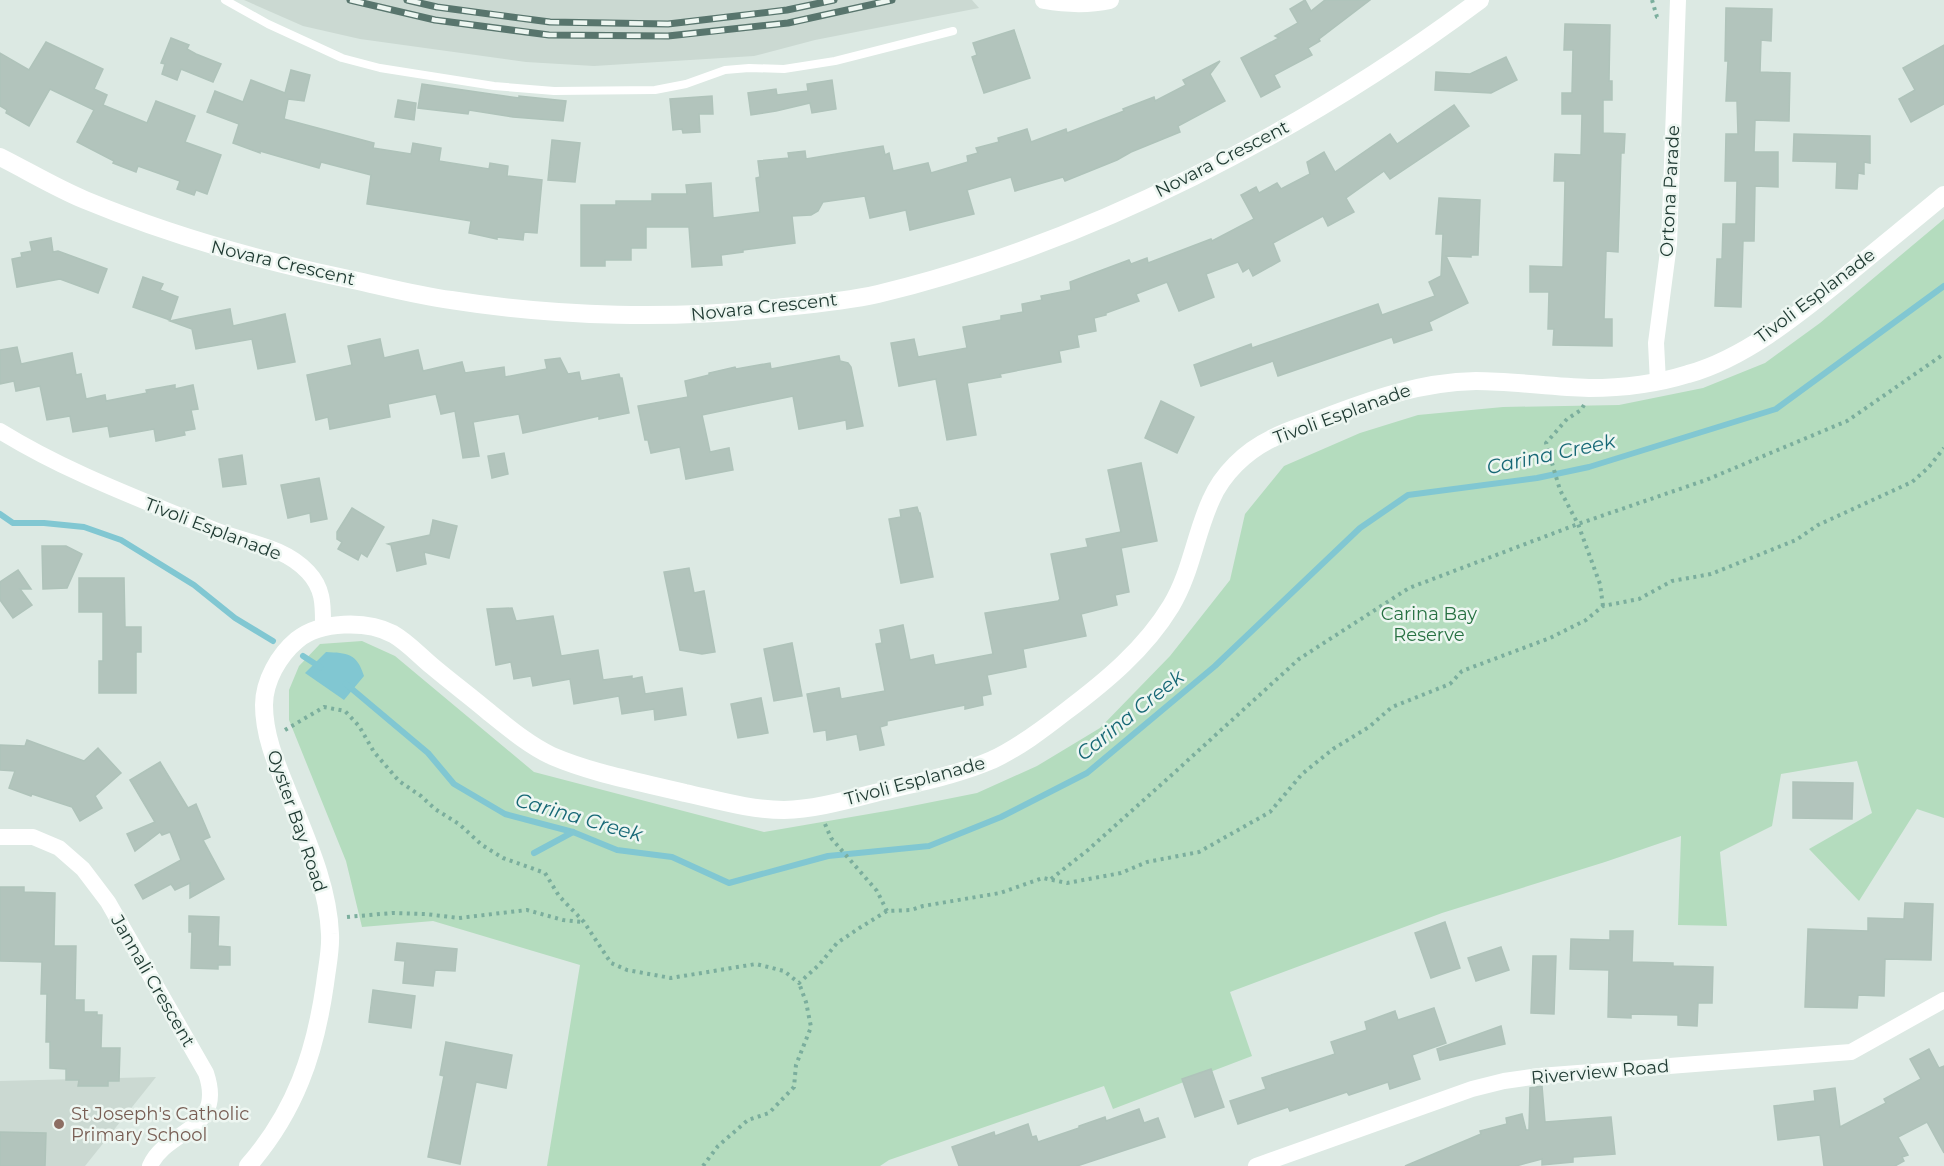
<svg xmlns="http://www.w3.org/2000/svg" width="1944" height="1166" font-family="Montserrat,sans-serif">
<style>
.built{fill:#cbd9d2}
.green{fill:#b4dcbe}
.water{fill:#81c7d2}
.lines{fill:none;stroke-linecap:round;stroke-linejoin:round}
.stream{stroke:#81c7d2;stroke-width:6}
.building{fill:#b2c4bc;stroke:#afc3ba;stroke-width:1.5}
.path{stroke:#7bae9d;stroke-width:4;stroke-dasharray:3 4.5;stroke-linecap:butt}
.service{stroke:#fff;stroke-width:8}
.minor{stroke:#fff;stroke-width:16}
.tertiary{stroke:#fff;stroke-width:18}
.rail-casing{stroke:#58756d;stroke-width:7}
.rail{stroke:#edf6f1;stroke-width:4.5;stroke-dasharray:14;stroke-linecap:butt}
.education-dot{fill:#8d6e63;stroke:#edf6f1;stroke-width:2}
.labels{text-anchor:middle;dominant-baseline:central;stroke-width:5;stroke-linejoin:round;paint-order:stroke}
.street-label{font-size:18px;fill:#1e3931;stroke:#edf6f1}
.park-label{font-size:18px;fill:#277142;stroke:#edf6f1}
.education-label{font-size:18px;fill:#785e54;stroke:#edf6f1;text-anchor:start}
.water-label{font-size:20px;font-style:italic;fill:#176876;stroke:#edf6f1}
</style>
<rect width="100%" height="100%" fill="#dce9e3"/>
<g class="built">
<path d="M244 0H972L979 8 815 40 754 56 594 66 526 62 360 39 303 26Z"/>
<path d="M156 1077 85 1166H0V1081Z"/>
</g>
<path class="green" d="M1944 219V818L1917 809 1859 901 1809 849 1872 813 1857 761 1781 774 1772 826 1720 852 1727 926 1678 925 1681 836 1605 862 1442 913 1230 992 1252 1056 1113 1109 1104 1086 889 1160 880 1166H547L580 965 433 921 362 927 346 861 289 720V690L299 666 320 644 362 641 395 656 534 772 764 832 892 810 977 793 1037 766 1100 728 1170 656 1230 580 1245 514 1284 466 1360 433 1418 415 1503 407 1619 405 1703 388 1765 363 1820 323Z"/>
<path class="water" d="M326 652C347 653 357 653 364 676L344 700 305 673Z"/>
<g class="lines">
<g class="stream">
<path d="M0 514 13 523H44L84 527 121 540 194 585 235 618 273 641"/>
<path d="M303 656 320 667"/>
<path d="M346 684 428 753 454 784 505 814 573 832 617 850 672 857 729 883 828 856 929 846 1001 817 1087 773 1215 666 1360 528 1408 495 1537 478 1589 467 1776 409 1944 286"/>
<path d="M534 853 573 832"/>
</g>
</g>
<g class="building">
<path d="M1305 0 1311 11 1325 0H1370L1319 39 1320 41 1308 48 1312 55 1274 75 1280 87 1261 97 1241 58 1279 38 1275 36 1298 23 1290 9Z"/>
<path d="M1726 8 1772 9 1771 41 1761 40 1760 72 1790 73 1789 121 1755 120 1754 152H1778V187L1755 186 1754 241H1743L1741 307 1715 306 1717 259H1722L1723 224H1736L1737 181H1725L1726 134H1738L1737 101H1726L1728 61H1725Z"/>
<path d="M1565 24 1610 25 1609 81H1612V100H1603V133L1625 134 1624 153H1621L1618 252 1606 251 1604 319H1612V346L1553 345 1554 329H1548L1549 292H1530V266L1563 267 1565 181H1554L1555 154 1581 155 1582 114H1562V93H1572L1573 50H1564Z"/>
<path d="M1014 30 1030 78 984 93 972 57 977 55 973 43Z"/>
<path d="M171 38 189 45 187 49 196 54 221 64 213 82 181 69 177 80 162 74 165 64 161 63Z"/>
<path d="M46 42 103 69 94 89 107 95 103 105 147 123 156 101 195 116 185 142 221 155 207 194 196 190 194 195 177 189 180 181 138 166 136 172 113 163 114 161 77 142 94 110 50 89 29 126 6 113 7 110 0 106V53L29 70Z"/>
<path d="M1944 45V104L1911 122 1899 99 1915 90 1903 68Z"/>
<path d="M1506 57 1517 80 1491 93 1435 90 1436 72 1470 74Z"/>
<path d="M1220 61 1210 74 1225 101 1178 126 1180 132 1131 152 1117 160 1065 181 1063 177 1015 191 1011 177 967 190 974 214 910 230 906 210 870 218 865 196 823 202 818 211 811 215 792 216 795 243 743 250V252L721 255 722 265 692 267 689 227H646V248H631V260H605V266H581V205H616V201H652V194H687L686 185 711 183 713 218 760 212 756 178 760 177 758 161 789 158 788 153 805 151 806 159 883 146 885 155 889 153 893 171 928 163 931 173 968 162 967 156 978 153 976 148 999 142 998 138 1027 129 1031 142 1066 129 1067 133 1124 111 1123 109 1154 97 1155 101 1186 85 1183 80Z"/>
<path d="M291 70 310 75 304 101 288 99 284 119 374 143 373 148 411 154 413 143 441 148 439 161 489 169 490 163 508 166 507 176 542 180 537 233 524 232 523 240 497 237V239L469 233 471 221 367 204 371 175 321 162 319 168 260 151V153L233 143 239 124 207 112 215 91 243 102 251 80 285 93Z"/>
<path d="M832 80 836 109 812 113 810 103 776 111 751 115 748 93 776 89 777 95 808 91 807 84Z"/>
<path d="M422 84 519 98V96L566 101 563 121 513 117 469 110 468 114 418 108Z"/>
<path d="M712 96 713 114H699L700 132 683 133 682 129 673 130 670 99Z"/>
<path d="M398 100 416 103 414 120 395 117Z"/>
<path d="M1454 105 1469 126 1390 179 1384 171 1346 198 1354 212 1328 226 1323 216 1273 243 1280 261 1253 276 1249 268 1243 272 1238 262 1206 274 1214 297 1179 311 1167 282 1136 294 1139 301 1106 313V315L1094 318 1096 331 1077 335 1079 347 1059 351 1061 362 1000 374 1001 377 967 383 976 435 947 440 936 379 899 386 891 343 914 339 918 357 967 348 963 327 1001 320V316L1023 312 1022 304 1042 300 1041 296 1071 290 1070 282 1129 260 1131 264 1147 258 1148 263 1211 239 1212 241 1254 219 1241 195 1256 187 1259 193 1277 183 1281 189 1310 174 1307 162 1324 152 1335 172 1390 134 1397 144Z"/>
<path d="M1794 134 1870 136V163L1864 162V174L1858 173 1857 189 1836 188 1837 162 1793 161Z"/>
<path d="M552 140 580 143 575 182 548 180Z"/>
<path d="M1439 198 1480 200 1478 255H1471V257L1446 256 1468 303 1429 322 1432 330 1394 343 1392 337 1278 376 1273 361 1201 386 1194 365 1251 344 1252 348 1378 304 1382 315 1435 296 1429 282 1441 276 1443 234H1436Z"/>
<path d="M51 238 53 252 58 251 107 269 98 293 60 279 17 287 12 259 22 257 21 253 32 251 30 242Z"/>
<path d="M143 277 163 284 160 290 178 297 170 320 133 307Z"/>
<path d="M230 309 233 326 285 314 295 362 258 369 252 339 196 349 192 329 170 321Z"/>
<path d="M380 339 384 358 418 350 423 371 462 362 465 373 504 367 505 377 547 369 545 360 560 358 568 374 579 372 581 381 619 374 620 378H622L629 413 599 419V416L523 433 519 414 473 422 479 456 463 458 455 411 441 414 436 394 388 404 390 417 330 429 328 417 316 420 307 375 352 365 348 346Z"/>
<path d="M17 347 21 364 72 353 76 375 81 374 86 399 105 395 106 401 147 393 146 390 175 385V389L193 385 198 409 191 410 195 429 184 431 185 435 156 441 154 429 110 437 108 426 73 432 70 416 47 420 40 386 16 391 14 381 0 384V350Z"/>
<path d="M839 356 840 361 848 363 851 367 863 426 847 429 846 420 799 429 793 396 702 415 710 452 729 448 733 470 686 479 680 447 651 453 648 440H645L638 406 688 397 685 381 709 375V373L735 367 736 369 770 363 771 369Z"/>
<path d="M1161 401 1194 417 1177 453 1145 438Z"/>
<path d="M504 453 508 474 492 478 488 456Z"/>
<path d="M242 455 246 484 223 487 219 459Z"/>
<path d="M1141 463 1157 541 1121 548 1129 592 1115 595 1117 605 1081 614 1086 636 1023 649 1026 667 987 675 991 694 982 696 983 705 965 709V705L887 721V725L880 727 884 745 860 750 857 734 827 740 826 730 814 732 807 694 839 688 841 699 885 691 876 644 882 643 880 630 903 625 910 660 933 655 935 665 993 654 985 613 1058 601 1060 599 1051 554 1088 547 1086 539 1121 532 1108 470Z"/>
<path d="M319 478 327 519 311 522 310 513 288 518 281 485Z"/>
<path d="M917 507 919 513H920L933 577 901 583 889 519 901 517 900 510Z"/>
<path d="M352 508 384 527 367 557 361 553 358 560 338 549 342 542 337 539V532Z"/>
<path d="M433 520 457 526 449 558 424 552 426 564 397 571 391 545 388 544 430 535Z"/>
<path d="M42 546H66L82 554 67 588 43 589Z"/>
<path d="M689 568 694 593 704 591 715 652 702 654 680 650 664 572Z"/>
<path d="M18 570 31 589H20L32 605 13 618 0 600V582Z"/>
<path d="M79 578H124L125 627H141V652H136V693H99V661H103V612H79Z"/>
<path d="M512 608 516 621 553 616 561 656 598 650 603 680 632 676V679L642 677 645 694 682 688 686 715 655 720 654 709 622 714 619 696 574 704 570 679 533 686 531 676 514 679 511 662 496 665 487 609Z"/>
<path d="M792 643 802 696 774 701 764 649Z"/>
<path d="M761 698 768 733 738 738 731 704Z"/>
<path d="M27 740 84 761 98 748 121 773 95 796 102 808 80 821 72 807 32 794 31 796 9 788 15 771 0 770V745L25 746Z"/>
<path d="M160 762 188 808 196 804 210 837 203 840 224 879 190 898V883L175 890 171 884 143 899 135 885 181 860 170 832 162 835 160 832 135 851 127 834 155 822 130 780Z"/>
<path d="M1793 782 1853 783 1852 819 1793 818Z"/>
<path d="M0 887H24V892L55 893 54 946H76L75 1000H84V1012H97V1015H102L101 1048H120L119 1081H108V1086H78L79 1080H66V1069L50 1068V1042H46L47 994H41L42 962 0 961Z"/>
<path d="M1905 903 1933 904 1931 960 1885 959 1884 996 1858 995 1857 1008 1805 1007 1808 929 1868 931V918L1904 919Z"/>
<path d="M189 916 219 917 218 946 230 947V965H218V969L191 968 192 932H189Z"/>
<path d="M1445 922 1460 968 1431 978 1415 933Z"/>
<path d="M1610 931H1633L1632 962 1673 963V966L1713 967 1712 1003H1698L1697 1026 1678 1025V1015L1631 1014V1018L1608 1017 1609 970 1570 969 1571 939 1610 940Z"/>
<path d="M397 943 457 949 455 971 435 970 433 986 403 983 405 961 395 960Z"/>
<path d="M1501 947 1509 970 1476 981 1468 958Z"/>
<path d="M1533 956H1556L1554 1014 1531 1013Z"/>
<path d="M373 990 415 996 411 1028 369 1022Z"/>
<path d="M1434 1008 1446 1043 1412 1055 1420 1079 1390 1089 1388 1082 1349 1095 1347 1092 1290 1111 1288 1107 1238 1124 1230 1101 1266 1089 1262 1078 1335 1054 1331 1042 1367 1030 1365 1022 1395 1011 1398 1020Z"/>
<path d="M1501 1026 1505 1044 1440 1060 1437 1049Z"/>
<path d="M446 1042 512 1055 506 1088 476 1082 460 1164 428 1157 444 1076 440 1075Z"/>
<path d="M1929 1049 1939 1068 1944 1066V1153L1927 1122 1898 1137 1908 1155 1902 1157 1904 1161 1895 1166H1824L1820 1135 1778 1140 1774 1106 1815 1101 1814 1091 1835 1088 1840 1127 1886 1103 1884 1099 1921 1079 1910 1059Z"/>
<path d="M1211 1069 1224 1107 1195 1117 1182 1079Z"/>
<path d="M1542 1086 1545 1122 1611 1117 1615 1154 1573 1157V1162L1542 1165V1159L1516 1166H1405L1481 1134 1480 1131 1507 1124 1506 1118 1522 1114 1526 1130H1529L1530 1088Z"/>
<path d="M1139 1109 1144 1123 1158 1118 1165 1137 1077 1166H959L952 1147 994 1132 995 1136 1028 1124 1032 1137 1036 1136 1038 1142 1079 1128V1126L1105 1117 1106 1121Z"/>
<path d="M0 1132 46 1133 45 1166H0Z"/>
</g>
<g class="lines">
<g class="path">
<path d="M1652 0 1657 17 1660 18"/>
<path d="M1584 405 1581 410 1567 419 1546 443 1560 490 1578 524 1600 584 1603 606"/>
<path d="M285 730 324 707 345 711 359 726 374 752 399 781 421 796 435 809 459 824 482 845 503 858 545 873 559 896 584 922 611 963 627 970 671 978 756 964 784 971 799 983 819 965 837 943 861 927 887 911 911 910 923 906 1000 893 1043 878 1067 883 1121 873 1147 862 1199 852 1270 812 1302 774 1333 749 1369 727 1392 707 1450 684 1462 671 1550 638 1586 620 1603 606 1639 599 1672 581 1711 574 1796 540 1818 525 1912 482 1928 468 1944 448"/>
<path d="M825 824 831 838 877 891 887 911"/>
<path d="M1051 879 1088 850 1164 782 1299 659 1409 588 1578 524 1706 480 1847 421 1944 354"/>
<path d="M347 917 392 913 425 914 459 918 527 910 563 920 583 922"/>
<path d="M703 1166 718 1146 748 1120 769 1113 794 1087 796 1065 811 1027 806 1002 799 983"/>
</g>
<path class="service" d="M225 0 268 24 342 58 380 68 494 86 554 91 655 90 686 84 725 70 749 68 784 69 835 61 953 31"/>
<g class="minor">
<path d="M1658 382 1656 343 1669 244 1678 0"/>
<path d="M0 431C68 473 143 500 217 531 247 543 284 546 308 572 324 589 323 606 323 627"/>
<path d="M0 837H33L59 848 83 869 108 902 206 1073C226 1132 167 1128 150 1166"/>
<path d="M1256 1166 1472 1089 1504 1081 1539 1076 1851 1052 1944 1000"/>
</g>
<g class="tertiary">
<path d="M1044 0C1067 4 1087 5 1110 0"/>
<path d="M0 157C28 171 56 188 85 200 174 237 264 262 358 281 389 288 420 296 451 300 558 317 676 320 784 307 815 304 847 301 878 294 1090 243 1306 130 1480 0"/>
<path d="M248 1166C295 1112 315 1054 325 984 327 967 331 950 330 934 328 884 305 836 287 790 276 763 264 735 264 705 264 681 279 655 297 640 320 621 367 620 393 634 407 642 419 655 432 666 451 682 471 697 490 713 510 729 529 745 552 756 594 774 641 782 685 793 717 800 751 810 784 810 818 809 850 799 883 791 919 782 957 775 992 760 1018 748 1042 730 1065 712 1105 682 1145 649 1171 606 1191 573 1195 535 1211 500 1222 474 1246 451 1271 439 1286 431 1303 426 1318 420 1370 400 1419 382 1476 381 1513 381 1551 387 1589 388 1622 388 1656 384 1688 374 1746 358 1801 312 1847 275 1879 248 1912 222 1944 195"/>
</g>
<defs>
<g id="rail">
<path d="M350 0 435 20 549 35 668 36 788 23 892 0"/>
<path d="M407 0 437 7 550 22 668 24 787 10 834 0"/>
</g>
</defs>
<use href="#rail" class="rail-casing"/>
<use href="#rail" class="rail"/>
</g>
<circle class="education-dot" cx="59" cy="1124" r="6"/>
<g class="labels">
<g class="street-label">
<text transform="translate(1222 159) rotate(-27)">Novara Crescent</text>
<text transform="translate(1670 191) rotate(-87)">Ortona Parade</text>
<text transform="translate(283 263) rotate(13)">Novara Crescent</text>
<text transform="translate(1815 296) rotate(-37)">Tivoli Esplanade</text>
<text transform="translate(764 307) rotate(-6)">Novara Crescent</text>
<text transform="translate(1342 414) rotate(-20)">Tivoli Esplanade</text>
<text transform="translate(213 529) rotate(21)">Tivoli Esplanade</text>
<text transform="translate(915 781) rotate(-15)">Tivoli Esplanade</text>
<text transform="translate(297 821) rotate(71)">Oyster Bay Road</text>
<text transform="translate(153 981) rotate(60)">Jannali Crescent</text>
<text transform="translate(1600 1072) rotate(-5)">Riverview Road</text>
</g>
<g class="park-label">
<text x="1429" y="614">Carina Bay<tspan x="1429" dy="21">Reserve</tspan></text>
</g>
<g class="education-label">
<text x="71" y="1114">St Joseph's Catholic<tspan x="71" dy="21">Primary School</tspan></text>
</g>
<g class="water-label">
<text transform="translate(1551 454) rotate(-12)">Carina Creek</text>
<text transform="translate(1130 715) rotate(-39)">Carina Creek</text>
<text transform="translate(579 817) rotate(16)">Carina Creek</text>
</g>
</g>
</svg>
